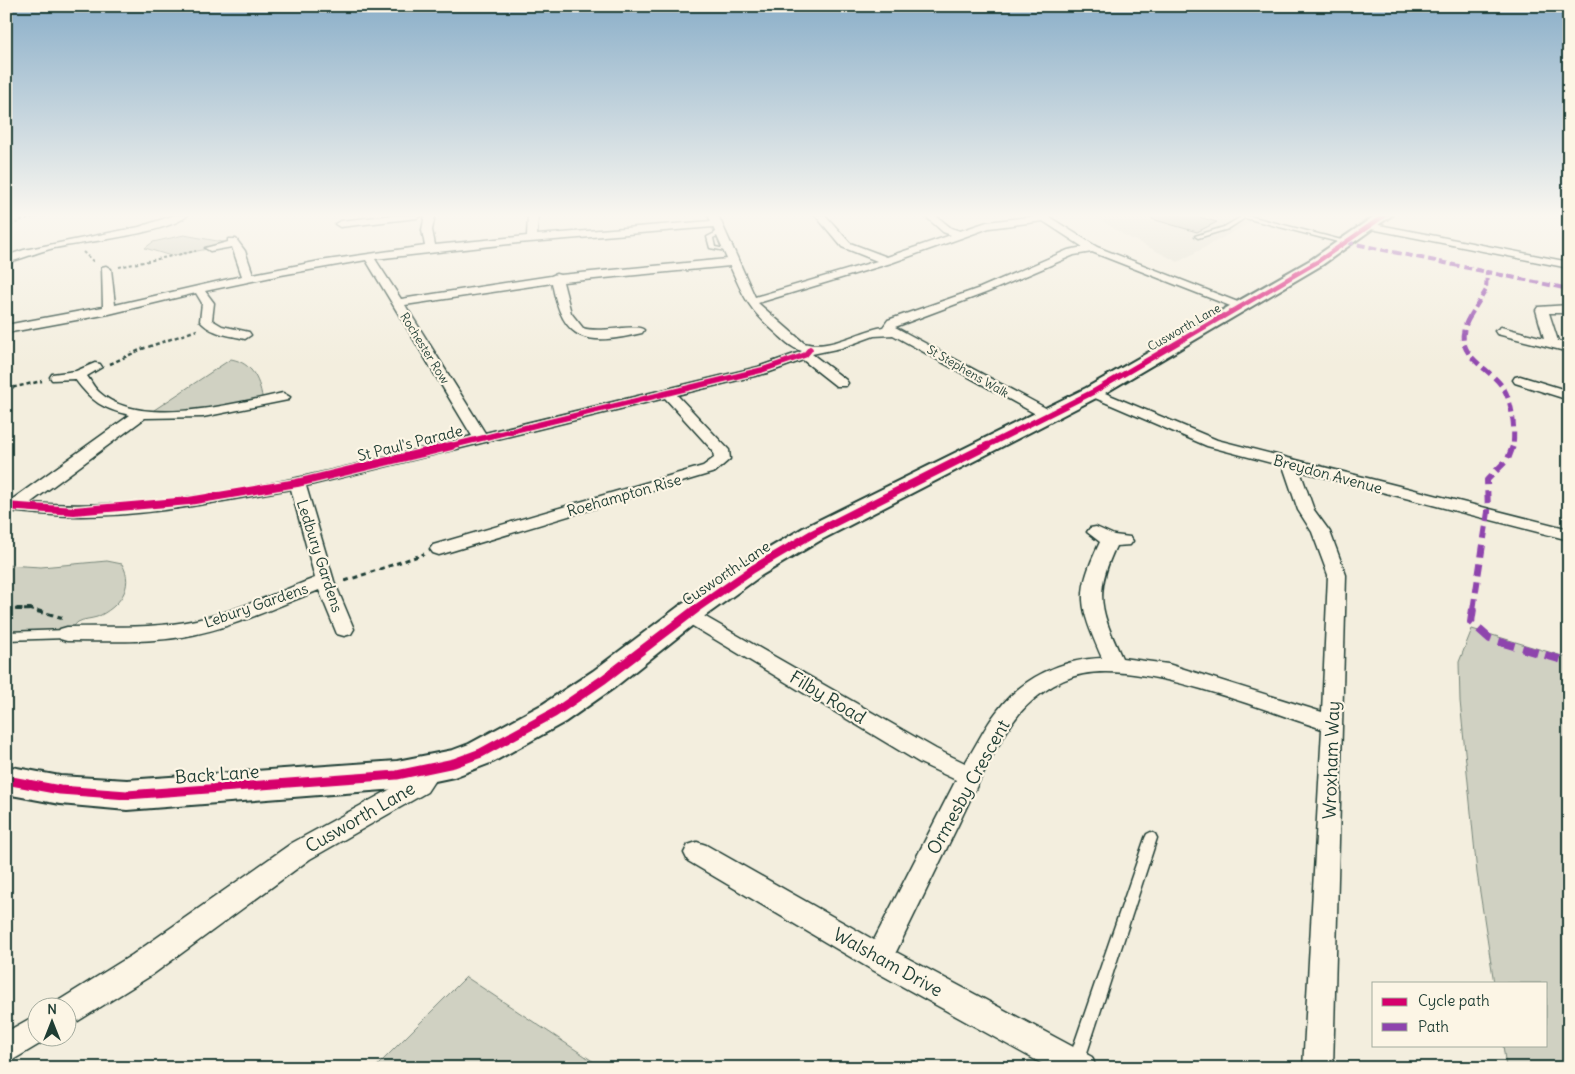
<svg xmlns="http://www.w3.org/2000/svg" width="1575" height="1074" font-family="Delius,sans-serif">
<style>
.built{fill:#e1dfd0}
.green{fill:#d0d1c2;stroke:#78877b}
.building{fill:#b8bcae;stroke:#1f3d34}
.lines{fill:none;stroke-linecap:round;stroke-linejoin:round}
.lane-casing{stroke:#1f3d34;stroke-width:3}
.street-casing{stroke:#1f3d34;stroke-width:3}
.secondary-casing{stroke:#1f3d34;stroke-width:4}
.path-far3{stroke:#1f3d34;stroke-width:2;stroke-dasharray:3 2.5;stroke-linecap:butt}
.path-far2{stroke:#1f3d34;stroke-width:2.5;stroke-dasharray:4 3;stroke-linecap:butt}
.path-far1{stroke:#1f3d34;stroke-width:3;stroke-dasharray:5 4;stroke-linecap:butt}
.path{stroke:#1f3d34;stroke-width:4;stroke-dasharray:6 4.5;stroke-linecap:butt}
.lane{fill:#fcf5e5;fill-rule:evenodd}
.street{fill:#fcf5e5;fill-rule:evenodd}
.secondary{fill:#fcf5e5;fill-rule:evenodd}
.quiet-far3{stroke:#8e44ad;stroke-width:4;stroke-dasharray:8 4;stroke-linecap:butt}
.quiet-far2{stroke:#8e44ad;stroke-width:5;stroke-dasharray:10 5;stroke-linecap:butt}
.quiet-far1{stroke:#8e44ad;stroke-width:6;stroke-dasharray:12 6;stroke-linecap:butt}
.quiet{stroke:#8e44ad;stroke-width:8;stroke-dasharray:16 8;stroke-linecap:butt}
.cycleway-far3-casing{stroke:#fcf5e5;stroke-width:6}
.cycleway-far2-casing{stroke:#fcf5e5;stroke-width:8}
.cycleway-far1-casing{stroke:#fcf5e5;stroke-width:11}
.cycleway-casing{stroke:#fcf5e5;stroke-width:12}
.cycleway-far3{stroke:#d6006c;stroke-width:4.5}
.cycleway-far2{stroke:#d6006c;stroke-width:5.5}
.cycleway-far1{stroke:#d6006c;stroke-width:8}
.cycleway{stroke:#d6006c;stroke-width:9}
.labels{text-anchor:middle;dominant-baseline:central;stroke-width:4.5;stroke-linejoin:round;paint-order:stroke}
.far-street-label{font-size:12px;fill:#1f3d34;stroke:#fcf5e5}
.street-label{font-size:15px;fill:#1f3d34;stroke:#fcf5e5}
.near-street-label{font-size:18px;fill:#1f3d34;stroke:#fcf5e5}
</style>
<rect width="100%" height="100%" fill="#f3eede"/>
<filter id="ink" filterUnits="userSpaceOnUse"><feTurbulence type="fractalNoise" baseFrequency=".02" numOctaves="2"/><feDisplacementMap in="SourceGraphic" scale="10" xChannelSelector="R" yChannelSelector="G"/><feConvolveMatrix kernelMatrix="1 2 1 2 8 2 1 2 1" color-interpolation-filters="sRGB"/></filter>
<g filter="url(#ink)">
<path class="built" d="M1093 215H1264L1178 262 1124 235Z"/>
<g class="green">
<path d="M184 235 234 244 171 256 145 248 153 242Z"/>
<path d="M231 359C253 363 260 381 263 402L242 407 148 414Z"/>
<path d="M107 561 122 564C135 587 119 607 97 617 91 619 83 619 78 622 74 625 70 631 67 634L6 636V565L41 567Z"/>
<path d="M1472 629 1569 658V1068H1506L1503 1045H1546V983H1494L1477 873 1460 701 1459 662Z"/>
<path d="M466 977 603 1068H375Z"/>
</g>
<path class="building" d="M1153 215H1191L1217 222 1197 232 1152 219Z"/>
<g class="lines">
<defs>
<g id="lane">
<path d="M1238 215H1246L1349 242 1346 244 1245 218 1228 229 1198 238 1195 236 1224 227 1241 217Z"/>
<path d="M721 230 724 232 723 233 713 238 715 247 731 250V252L710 248 707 237Z"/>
<path d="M67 630 71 631 72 634 71 637 67 638 6 640V632Z"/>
<path d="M1151 832 1155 834 1157 838 1084 1062 1081 1067 1072 1068 1068 1062 1145 838 1147 834Z"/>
</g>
<g id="street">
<path d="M175 215H188C168 234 80 242 50 249 35 253 21 259 6 263V256L24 250 139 227Z"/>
<path d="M394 215H422L417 218 340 227 335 224 340 221Z"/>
<path d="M425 215H435L432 230 435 245 527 236 528 215H538L537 235 711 221 708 215H718L755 297 877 261 842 247 815 215H825L850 243 887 257 951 235 943 232 924 215H935L951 228 960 231 987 222 1046 215 1097 247 1248 306 1242 310 1238 309 1092 252 1074 255 988 292 895 327 1053 412 1055 415 1053 418H1043L893 335 874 336 841 348 812 354 846 380 848 383 846 386H836L803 360 767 373 677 395 729 450 730 459 715 472 439 555 433 553 430 549 433 545 703 466 714 458 713 451 665 398 306 486 334 581 354 629 351 634 344 636 337 634 319 590C274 608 230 629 182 637 144 643 105 641 67 641L60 639 57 634 60 629 67 627C110 626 154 629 196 620 237 611 276 593 315 578L291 489C220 501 147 517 75 516 52 516 29 513 6 511V501H10L130 415C103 409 92 402 75 379L52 380 50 377 52 374 76 371 95 363 100 364 102 367 87 376C91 381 94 388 99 392 139 429 235 404 283 393L290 397 288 400 203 417 145 418 30 503C179 514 328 471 472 436L366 260 281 275 205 291 214 303 212 320 222 326 249 332 251 335 245 339C229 335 211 334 200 321L202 303 196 293 109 314 6 333V325L103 307 102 267 106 266 111 269 115 305 242 276 232 247 210 251 205 248 228 242V239H236L245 251 253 274 320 261 425 246 422 230ZM1043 221 1083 247 1068 250 980 288 888 320 883 327C858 331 829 351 804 343L758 303 891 263 989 228ZM713 227 727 259 560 275 556 274 551 276 401 299 375 259 518 243ZM730 266C744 298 749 309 776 333 784 340 791 348 802 351L800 352 758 367 485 433 405 305 552 283C563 343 587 346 642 333L644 330C637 323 599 334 583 328L571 313 563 282Z"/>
<path d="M1369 223 1569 262V268L1366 228V224Z"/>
<path d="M1569 305V313H1549L1558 341 1569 344V352L1497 334 1495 331 1501 327 1544 338 1536 310 1538 307Z"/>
<path d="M1520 376 1569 391V400L1515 383 1513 380 1515 377Z"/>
<path d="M1093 388 1217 440 1569 529V540L1300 471 1314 510 1330 532 1346 575 1333 1068H1303L1322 729C1260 709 1146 662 1083 674 1057 679 1028 700 1013 722 992 753 975 789 959 823 938 866 917 909 896 952L1092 1057 1096 1068H1050L869 968 688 861 684 853 688 845 697 842 706 845 874 940 956 780 920 763 681 619 678 614 681 609 688 607 936 749 965 763C976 746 985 726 998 710 1022 678 1062 659 1102 658 1079 605 1075 594 1100 542L1087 532 1090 528 1096 527 1114 535 1130 537 1133 541 1130 545 1116 546C1093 594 1101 612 1122 658L1168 664 1322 712 1328 575 1312 532 1298 510 1283 466 1207 446 1088 395 1086 392 1088 389Z"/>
<path d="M430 759 438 762 442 769 427 792 310 859 152 975 78 1021 68 1025V1006H55L58 1001 132 955 292 843 411 778 422 762Z"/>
<path d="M38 1014V1036H50L48 1039 6 1064V1032Z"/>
</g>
<path id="secondary" d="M1376 215H1392L1322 265 1100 396 821 540 762 575 698 621 615 687 565 722 493 762 454 777 397 789 127 810 60 804 6 794V766L60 776 127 780 397 761 453 750 469 744 543 704 593 671 678 607 744 563 803 528 1086 388 1312 259Z"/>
</defs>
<use href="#lane" class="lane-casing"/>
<use href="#street" class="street-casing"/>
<use href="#secondary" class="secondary-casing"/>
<g class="path-far3">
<path d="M6 229 21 220 48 215"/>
<path d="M83 252 95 263"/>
<path d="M119 267 196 251"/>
</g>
<g class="path-far2">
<path d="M110 364 142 349 197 330"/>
<path d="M6 389 42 381"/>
</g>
<g class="path-far1">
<path d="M345 581 424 554"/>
<path d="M6 609 33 610"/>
</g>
<path class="path" d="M6 609H30L62 618"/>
<use href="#lane" class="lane"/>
<use href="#street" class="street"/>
<use href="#secondary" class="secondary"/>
<g class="quiet-far3">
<path d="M1346 242 1487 272"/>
<path d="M1469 318 1486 290 1487 272 1569 289"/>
</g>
<path class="quiet-far2" d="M1470 316C1447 355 1488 364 1504 389 1513 405 1515 429 1513 447"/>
<path class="quiet-far1" d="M1473 610 1488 512 1487 480 1508 459 1513 446"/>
<path class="quiet" d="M1473 609 1471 622 1490 639 1569 662"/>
<defs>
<path id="cycleway-far3" d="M1221 318 1317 262 1385 215"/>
<g id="cycleway-far2">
<path d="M446 447 762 370 805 355 810 349"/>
<path d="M984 447 1093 392 1223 316"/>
</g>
<g id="cycleway-far1">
<path d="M6 506 74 511 189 501 297 483 451 446"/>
<path d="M694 610 753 569 812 534 987 446"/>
</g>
<path id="cycleway" d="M6 780 60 790 127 795 397 775 454 763 481 753 554 713 604 679 696 609"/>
</defs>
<use href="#cycleway-far3" class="cycleway-far3-casing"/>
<use href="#cycleway-far2" class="cycleway-far2-casing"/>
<use href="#cycleway-far1" class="cycleway-far1-casing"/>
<use href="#cycleway" class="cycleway-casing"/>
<use href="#cycleway-far3" class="cycleway-far3"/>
<use href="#cycleway-far2" class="cycleway-far2"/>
<use href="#cycleway-far1" class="cycleway-far1"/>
<use href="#cycleway" class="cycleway"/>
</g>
</g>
<linearGradient id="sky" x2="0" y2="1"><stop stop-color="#8bafc9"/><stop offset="0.59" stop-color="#faf7f0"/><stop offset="1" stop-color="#faf7f0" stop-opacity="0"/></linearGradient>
<rect width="1575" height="365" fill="url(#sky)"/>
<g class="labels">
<g class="far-street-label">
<text transform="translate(1184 327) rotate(-30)">Cusworth Lane</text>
<text transform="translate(425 348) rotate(58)">Rochester Row</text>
<text transform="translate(968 371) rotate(30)">St Stephens Walk</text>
</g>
<g class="street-label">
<text transform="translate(410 443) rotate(-14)">St Paul's Parade</text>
<text transform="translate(1328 474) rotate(15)">Breydon Avenue</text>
<text transform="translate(624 495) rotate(-16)">Roehampton Rise</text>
<text transform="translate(320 556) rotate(72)">Ledbury Gardens</text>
<text transform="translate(726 573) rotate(-34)">Cusworth Lane</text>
<text transform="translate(256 605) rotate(-19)">Lebury Gardens</text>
</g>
<g class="near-street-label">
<text transform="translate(828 697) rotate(31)">Filby Road</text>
<text transform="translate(1331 760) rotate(-88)">Wroxham Way</text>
<text transform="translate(217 774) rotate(-4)">Back Lane</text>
<text transform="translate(968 787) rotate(-61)">Ormesby Crescent</text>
<text transform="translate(360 817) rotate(-30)">Cusworth Lane</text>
<text transform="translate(888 962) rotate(29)">Walsham Drive</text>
</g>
</g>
<rect width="1575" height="1074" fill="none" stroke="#fcf5e5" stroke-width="25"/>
<rect x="12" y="12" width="1550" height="1049" fill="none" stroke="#1f3d34" stroke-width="2" filter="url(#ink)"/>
<rect x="1372" y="982" width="175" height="65" fill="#fcf5e5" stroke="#a4ab9e"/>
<rect x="1382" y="998" width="25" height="8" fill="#d6006c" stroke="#a4ab9e"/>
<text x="1418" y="1006" font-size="15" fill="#1f3d34">Cycle path</text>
<rect x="1382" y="1023" width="25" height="8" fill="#8e44ad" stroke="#a4ab9e"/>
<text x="1418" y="1032" font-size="15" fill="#1f3d34">Path</text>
<g transform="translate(52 1022)"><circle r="24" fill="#fcf5e5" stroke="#a4ab9e"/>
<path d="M0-4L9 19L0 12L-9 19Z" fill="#1f3d34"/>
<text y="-8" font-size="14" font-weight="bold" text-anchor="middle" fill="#1f3d34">N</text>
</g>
</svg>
